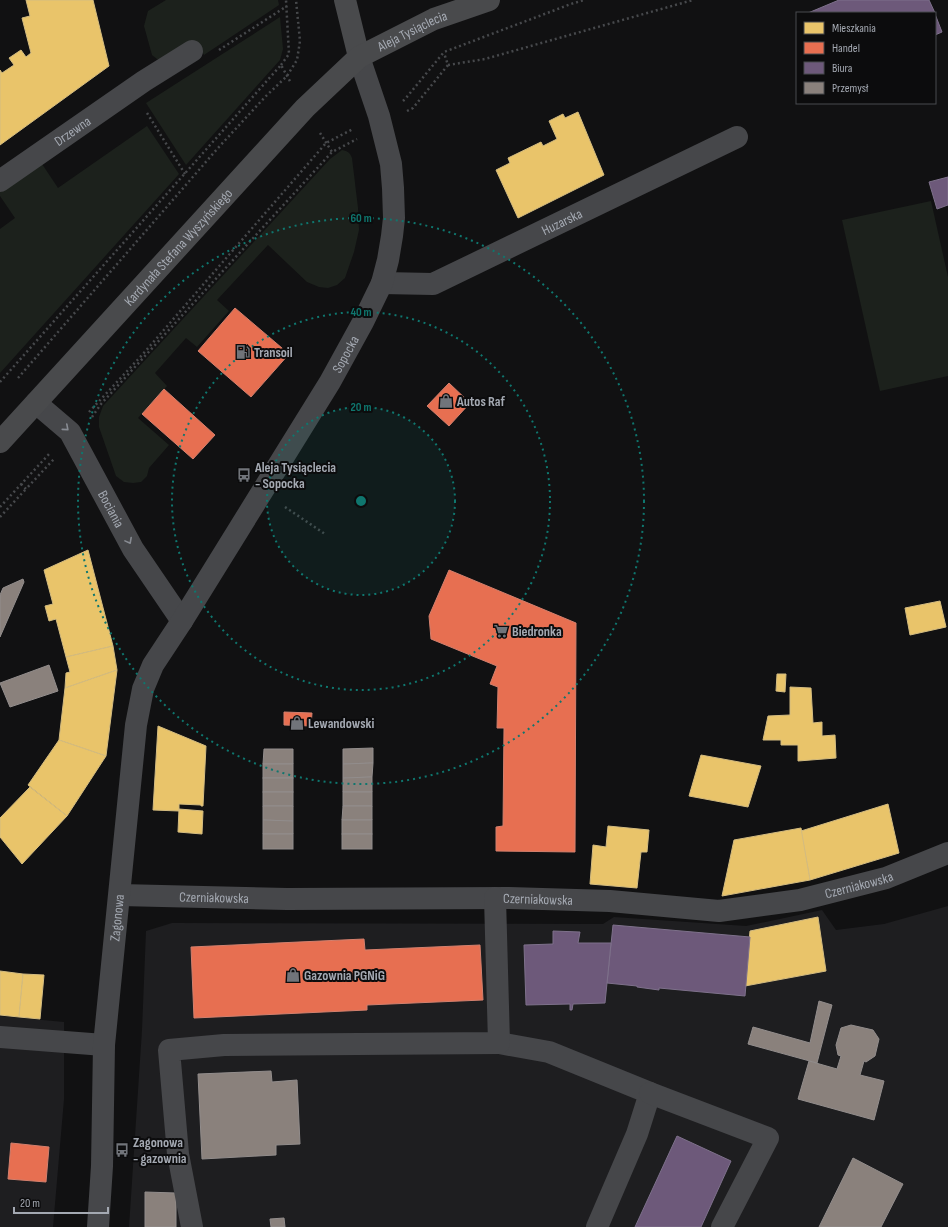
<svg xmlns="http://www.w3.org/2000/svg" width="948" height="1227" font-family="'Sofia Sans Condensed',sans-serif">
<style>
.built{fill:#1e1e20}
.green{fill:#1c211c}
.homes{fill:#e9c46a;stroke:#d4bc80}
.shops{fill:#e76f51;stroke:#d3806e}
.offices{fill:#6d597a;stroke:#7e718b}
.industry{fill:#8a817c;stroke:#928d8c}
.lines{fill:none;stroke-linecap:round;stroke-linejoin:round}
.path{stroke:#47494c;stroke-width:2.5;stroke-dasharray:2 3;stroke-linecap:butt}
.minor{stroke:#46474a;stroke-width:22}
.major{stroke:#494a4c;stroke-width:22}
.oneway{stroke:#888c93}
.ring{fill:none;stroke:#0f766e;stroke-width:2;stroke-dasharray:2 4}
.labels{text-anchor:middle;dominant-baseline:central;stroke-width:4;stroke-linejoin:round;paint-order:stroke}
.street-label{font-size:14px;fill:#a4a9b2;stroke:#0c0c0d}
.poi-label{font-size:14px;font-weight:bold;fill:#a4a9b2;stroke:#0c0c0d;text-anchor:start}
.centre{fill:#0f766e;stroke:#0c0c0d;stroke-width:2}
.ring-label{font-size:12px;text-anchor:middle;font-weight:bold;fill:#0f766e;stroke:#0c0c0d;stroke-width:4;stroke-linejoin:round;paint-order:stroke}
</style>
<rect width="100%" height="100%" fill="#111112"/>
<g class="built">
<path d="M948 906V1227H129L142 1030 146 931 172 923 603 924 614 917 746 926 822 910 836 930 884 924Z"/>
<path d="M0 1016 64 1022V1099L53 1227H0Z"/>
</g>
<g class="green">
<path d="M166 0H278L279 5 204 55 195 40 163 60 157 59 152 55 144 26 148 11Z"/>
<path d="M280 17 283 49 280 60 186 165 146 103Z"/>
<path d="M147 126 179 174 0 373V229L15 218 0 196V192L42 164 58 188Z"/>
<path d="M342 150C348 151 350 153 352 158L358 208 359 230 354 252 345 278 337 285 328 288 319 287 307 282 268 245 217 300 229 311 197 347 186 338 155 373 167 386 138 418 169 445 149 468 147 476 141 482 133 483 124 482 116 476 99 427V417L103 406 330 159Z"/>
<path d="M931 201 948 277V376L880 391 842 220Z"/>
</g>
<g class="homes">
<path d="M26 0H93L109 66 0 145V70L2 73 14 65 9 58 21 50 26 57 31 53 22 18 30 16Z"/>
<path d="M578 112 604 175 518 218 496 170 510 163 508 158 541 142 543 146 557 139 549 121 563 114 565 118Z"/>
<path d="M88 550 113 646 66 657 56 619 49 621 45 606 53 604 44 570Z"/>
<path d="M940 601 946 627 910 635 905 608Z"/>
<path d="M113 646 117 670 65 688 66 673 70 672 66 657Z"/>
<path d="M117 670 106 756 59 740 65 688Z"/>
<path d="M777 674H786L785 692 776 691Z"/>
<path d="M790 687 811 688 813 723 822 722V736L835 735 836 758 798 761V745H781V740H763L768 716 790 715Z"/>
<path d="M158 726 206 746 203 806H201V805L179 804V811L153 810Z"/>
<path d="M59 740 106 756 67 816 28 785Z"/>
<path d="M701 755 761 766 748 807 689 796Z"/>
<path d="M30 787 67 816 22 864 0 837V818Z"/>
<path d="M888 804 899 853 810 880 801 831Z"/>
<path d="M179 809 203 811 202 834 178 832Z"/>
<path d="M608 826 649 830 647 852H641L637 888 590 884 593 845 606 847Z"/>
<path d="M801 828 810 880 722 896 734 840Z"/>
<path d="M818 917 826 971 745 986 750 931Z"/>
<path d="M0 971 23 974 19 1017 0 1015Z"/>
<path d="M23 974 44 975 40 1019 19 1017Z"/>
</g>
<g class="shops">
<path d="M235 308 289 354 251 397 198 351Z"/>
<path d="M449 383 470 403 449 426 427 406Z"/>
<path d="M164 389 215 435 193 459 142 414Z"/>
<path d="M449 570 576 623 575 852 496 851V827L503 826 504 728H497L498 687 490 684 497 666 431 639 429 616Z"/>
<path d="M284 712 312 713 311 726 284 725Z"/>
<path d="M364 939 365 950 480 945 483 1000 367 1005V1010L194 1018 191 947Z"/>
<path d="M11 1143 49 1147 46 1182 8 1179Z"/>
</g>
<g class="offices">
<path d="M839 0H929L935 13H808Z"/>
<path d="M935 14 942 32 935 35Z"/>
<path d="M948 177V205L937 209 929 182Z"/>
<path d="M613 925 750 937 745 996 659 988V990L637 987V986L607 983Z"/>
<path d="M553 931 580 932 578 943H611L605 1003 573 1004 572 1010H570V1004L526 1005 524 945 553 944Z"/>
<path d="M677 1136 731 1161 701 1227H635Z"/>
</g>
<g class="industry">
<path d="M23 579 24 582 0 637V595L3 588Z"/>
<path d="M49 665 58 691 10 707 0 683Z"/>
<path d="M373 748V763L343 764V749Z"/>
<path d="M264 749H293V764H263Z"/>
<path d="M373 763 372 777 343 778V764Z"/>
<rect x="263" y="764" width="30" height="14"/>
<path d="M372 777V792H343V778Z"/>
<rect x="263" y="778" width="30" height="14"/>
<rect x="263" y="792" width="30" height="14"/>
<rect x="343" y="792" width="29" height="14"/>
<path d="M263 806H293V821L263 820Z"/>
<path d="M343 806H372V820H342Z"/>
<path d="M263 820 293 821V834H263Z"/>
<rect x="342" y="820" width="30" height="14"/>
<rect x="263" y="834" width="30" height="15"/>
<rect x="342" y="834" width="30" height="15"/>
<path d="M819 1001 832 1005 817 1063 748 1044 753 1027 810 1043Z"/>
<path d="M851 1025 873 1030 879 1039 875 1056 866 1062 864 1061 860 1075 884 1081 874 1120 798 1099 809 1061 837 1069 841 1056 838 1055 836 1045 841 1028Z"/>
<path d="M271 1071 272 1082 297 1080 300 1144 276 1145V1155L202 1159 198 1074Z"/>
<path d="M853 1158 903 1184 881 1227H819Z"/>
<path d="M145 1192 176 1193V1227H145Z"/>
<path d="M284 1218 285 1227H271L270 1219Z"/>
</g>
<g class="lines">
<g class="path">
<path d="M219 50 287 6"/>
<path d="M281 65 289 54 286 0"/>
<path d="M448 65 485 59 693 0"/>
<path d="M403 101 406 98 444 52 571 4 584 0"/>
<path d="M407 111 413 108 448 65 444 53"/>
<path d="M147 113 185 174"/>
<path d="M320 133 332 152 357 139"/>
<path d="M18 378 218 148 265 97 287 76 297 60 300 41 296 0"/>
<path d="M0 382 281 65 291 83"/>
<path d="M89 412 143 354 326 143 353 129"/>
<path d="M92 417 101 404 332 152"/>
<path d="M21 484 26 489 54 459"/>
<path d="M0 507 50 453"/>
<path d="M285 507 325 534"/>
<path d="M0 517 26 489"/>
</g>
<g class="minor">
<path id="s1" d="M0 181 144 81 192 51"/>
<path id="s2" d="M382 283 433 284 737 137"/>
<path id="s3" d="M36 403 70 432 133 549 182 621"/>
<path id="s4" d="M120 895 287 899 509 898 610 901 719 911 800 900 886 878 948 853"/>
<path d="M0 1037 104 1045"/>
<path d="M499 1043 549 1052 650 1093 637 1134 597 1227"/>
<path d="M650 1093 768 1138 722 1227"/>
<path id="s5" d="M98 1227 102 1166 104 1045 136 725 143 689 153 665 182 621 330 382 363 322 382 283 388 260 392 236 394 218 393 188 391 164 379 116 359 57"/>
<path d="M192 1227 178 1154 169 1050 224 1045 499 1043 495 898"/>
</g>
<g class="major">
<path d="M345 0 359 57"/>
<path id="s6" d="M0 442 305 108 359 57 434 19 489 0"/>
</g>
</g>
<defs><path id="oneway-chevron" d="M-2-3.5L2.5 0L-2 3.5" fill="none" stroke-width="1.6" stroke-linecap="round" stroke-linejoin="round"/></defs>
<g class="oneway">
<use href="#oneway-chevron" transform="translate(66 428) rotate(41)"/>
<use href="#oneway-chevron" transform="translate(129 541) rotate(62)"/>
</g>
<circle cx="361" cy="501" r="94" fill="#0f766e" fill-opacity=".12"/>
<g class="ring">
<circle cx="361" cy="501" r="94"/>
<circle cx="361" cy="501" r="189"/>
<circle cx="361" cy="501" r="283"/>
</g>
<defs>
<symbol id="fuel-bare" viewBox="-9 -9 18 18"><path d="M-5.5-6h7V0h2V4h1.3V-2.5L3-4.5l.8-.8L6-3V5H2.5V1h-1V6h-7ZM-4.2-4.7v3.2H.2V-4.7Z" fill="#71747a" stroke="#0c0c0d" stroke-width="2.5" paint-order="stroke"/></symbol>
<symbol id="shop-bare" viewBox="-9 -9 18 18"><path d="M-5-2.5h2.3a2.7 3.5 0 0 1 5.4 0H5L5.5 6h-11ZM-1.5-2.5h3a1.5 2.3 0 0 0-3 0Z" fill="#71747a" stroke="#0c0c0d" stroke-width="2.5" paint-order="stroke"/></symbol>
<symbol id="bus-bare" viewBox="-9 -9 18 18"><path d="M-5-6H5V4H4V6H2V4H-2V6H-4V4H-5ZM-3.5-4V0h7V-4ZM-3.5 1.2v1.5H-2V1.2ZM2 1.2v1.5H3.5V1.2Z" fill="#71747a" stroke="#0c0c0d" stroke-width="2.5" paint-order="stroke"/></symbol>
<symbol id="supermarket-bare" viewBox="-9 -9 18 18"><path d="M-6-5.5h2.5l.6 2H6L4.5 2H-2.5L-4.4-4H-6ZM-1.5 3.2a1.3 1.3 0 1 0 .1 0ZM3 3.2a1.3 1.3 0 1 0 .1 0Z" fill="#71747a" stroke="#0c0c0d" stroke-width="2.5" paint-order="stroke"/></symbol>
</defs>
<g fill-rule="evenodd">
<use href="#fuel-bare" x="233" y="342" width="20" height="20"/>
<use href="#shop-bare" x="436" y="391" width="20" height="20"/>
<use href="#bus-bare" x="234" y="465" width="20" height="20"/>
<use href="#supermarket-bare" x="491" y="621" width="20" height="20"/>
<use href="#shop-bare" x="287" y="713" width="20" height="20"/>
<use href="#shop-bare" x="283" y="965" width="20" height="20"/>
<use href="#bus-bare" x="112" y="1140" width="20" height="20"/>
</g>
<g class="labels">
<g class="street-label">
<text stroke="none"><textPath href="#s6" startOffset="586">Aleja Tysiąclecia</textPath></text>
<text stroke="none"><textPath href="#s1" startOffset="88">Drzewna</textPath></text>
<text stroke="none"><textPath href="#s2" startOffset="194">Huzarska</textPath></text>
<text stroke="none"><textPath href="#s6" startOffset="264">Kardynała Stefana Wyszyńskiego</textPath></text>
<text stroke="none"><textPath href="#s5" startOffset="932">Sopocka</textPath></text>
<text stroke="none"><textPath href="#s3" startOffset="132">Bociania</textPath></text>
<text stroke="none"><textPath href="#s4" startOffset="742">Czerniakowska</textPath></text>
<text stroke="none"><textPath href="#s4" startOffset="94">Czerniakowska</textPath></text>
<text stroke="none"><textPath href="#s4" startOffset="418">Czerniakowska</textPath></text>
<text stroke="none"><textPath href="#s5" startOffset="310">Zagonowa</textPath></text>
</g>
<g class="poi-label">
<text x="254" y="352">Transoil</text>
<text x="457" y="401">Autos Raf</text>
<text x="255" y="467">Aleja Tysiąclecia<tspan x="255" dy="16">- Sopocka</tspan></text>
<text x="512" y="631">Biedronka</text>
<text x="308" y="723">Lewandowski</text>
<text x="304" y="975">Gazownia PGNiG</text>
<text x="133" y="1142">Zagonowa<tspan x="133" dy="16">- gazownia</tspan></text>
</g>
</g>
<circle cx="361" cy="501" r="6" class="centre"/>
<g class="ring-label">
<text x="361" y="222">60 m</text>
<text x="361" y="316">40 m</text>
<text x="361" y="411">20 m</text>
</g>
<rect x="796" y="12" width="140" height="92" fill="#0c0c0d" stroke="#494b4f"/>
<rect x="804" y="22" width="20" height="12" fill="#e9c46a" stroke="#494b4f"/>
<text x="832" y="32" font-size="12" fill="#a4a9b2">Mieszkania</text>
<rect x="804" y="42" width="20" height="12" fill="#e76f51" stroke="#494b4f"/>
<text x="832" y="52" font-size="12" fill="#a4a9b2">Handel</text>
<rect x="804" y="62" width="20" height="12" fill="#6d597a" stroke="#494b4f"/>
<text x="832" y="72" font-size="12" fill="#a4a9b2">Biura</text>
<rect x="804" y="82" width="20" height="12" fill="#8a817c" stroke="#494b4f"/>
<text x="832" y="92" font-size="12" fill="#a4a9b2">Przemysł</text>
<path d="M14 1207v6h94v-6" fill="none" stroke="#a4a9b2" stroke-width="2"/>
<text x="20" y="1207" font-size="12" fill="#a4a9b2" stroke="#0c0c0d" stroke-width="3" paint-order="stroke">20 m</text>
</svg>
